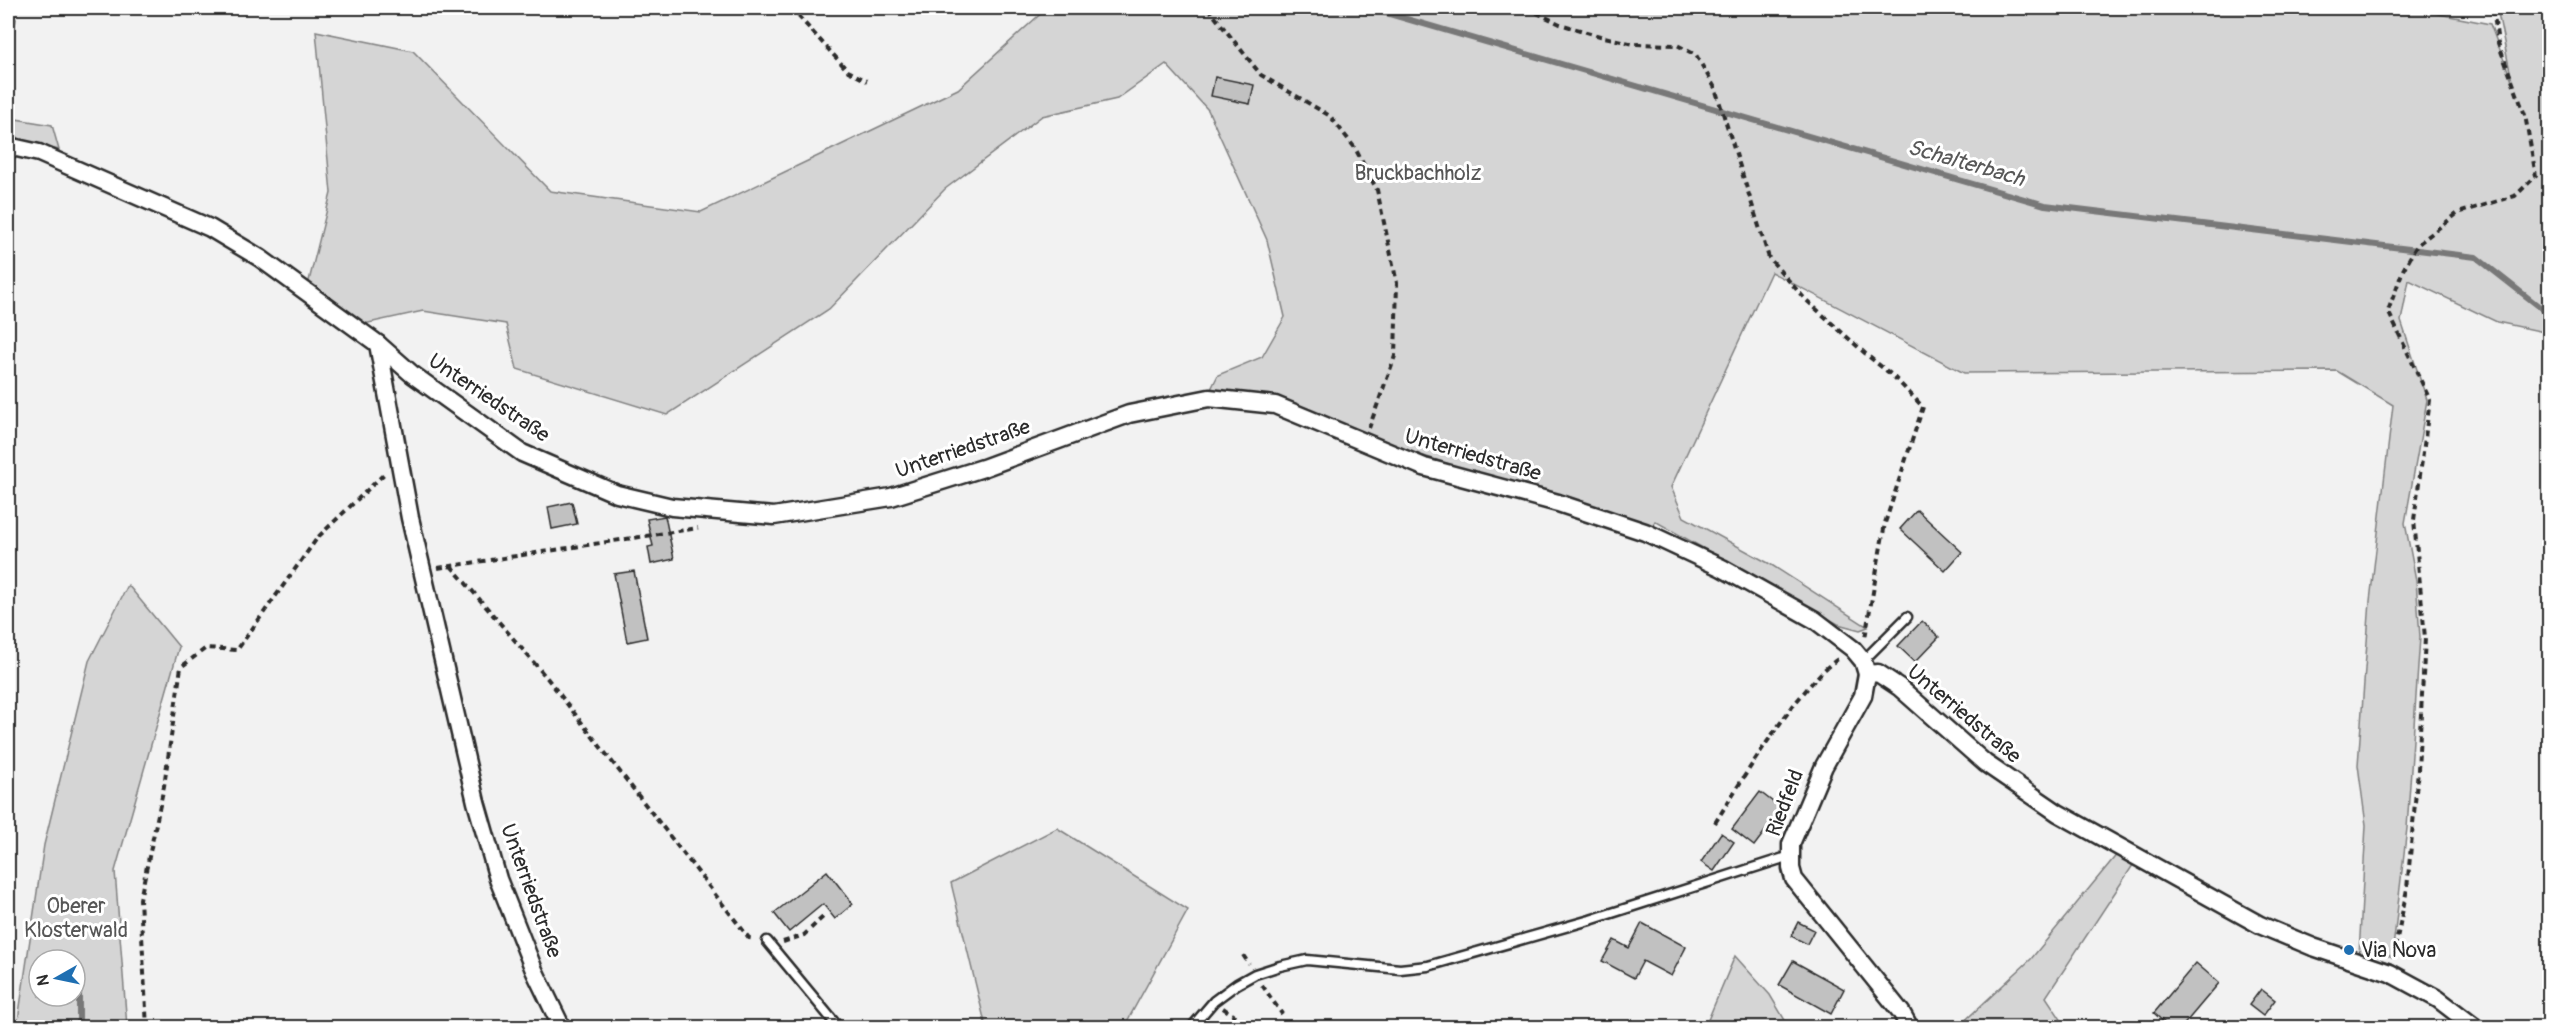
<svg xmlns="http://www.w3.org/2000/svg" width="2557" height="1035" font-family="Pangolin,sans-serif">
<style>
.green{fill:#d5d5d5;stroke:#808080;stroke-width:1.5;fill-rule:evenodd}
.lines{fill:none;stroke-linecap:round;stroke-linejoin:round}
.stream{stroke:#787878;stroke-width:6}
.building{fill:#c1c1c1;stroke:#2b2b2b;stroke-width:1.5}
.lane-casing{stroke:#2b2b2b;stroke-width:13}
.street-casing{stroke:#2b2b2b;stroke-width:21}
.path{stroke:#2b2b2b;stroke-width:4;stroke-dasharray:6 4.5;stroke-linecap:butt}
.lane{stroke:#fff;stroke-width:8}
.street{stroke:#fff;stroke-width:16}
.poi-dot{fill:#1f6fb2;stroke:#fff;stroke-width:2}
.labels{text-anchor:middle;dominant-baseline:central;stroke-width:6;stroke-linejoin:round;paint-order:stroke}
.park-label{font-size:21px;fill:#565656;stroke:#fff}
.street-label{font-size:21px;fill:#2b2b2b;stroke:#fff}
.poi-label{font-size:21px;fill:#2b2b2b;stroke:#fff;text-anchor:start}
.water-label{font-size:22px;font-style:italic;fill:#585858;stroke:#fff}
</style>
<rect width="100%" height="100%" fill="#f2f2f2"/>
<filter id="ink" filterUnits="userSpaceOnUse"><feTurbulence type="fractalNoise" baseFrequency=".0167" numOctaves="2"/><feDisplacementMap in="SourceGraphic" scale="12" xChannelSelector="R" yChannelSelector="G"/><feConvolveMatrix kernelMatrix="1 2 1 2 8 2 1 2 1" color-interpolation-filters="sRGB"/></filter>
<g filter="url(#ink)">
<g class="green">
<path d="M1047 8H2408L2490 24 2512 81 2497 8H2549V333L2497 322 2409 280 2401 321 2427 400 2405 523 2416 580 2420 637 2407 828 2392 956 2359 955 2366 825 2358 765 2370 601 2393 405 2337 371 1964 373 1771 272 1671 487 1684 517 1770 564 1868 627 1860 630 1838 624 1655 521 1651 528 1367 438 1209 393 1218 375 1262 357 1285 317 1267 240 1208 110 1166 64 1117 99 1042 116 945 189 829 309 667 415 517 369 506 324 423 311 364 324 308 285 331 193 316 31 413 51 550 191 701 212 958 89Z"/>
<path d="M8 16 16 19 8 69Z"/>
<path d="M8 114 10 118 52 125 59 150 8 138Z"/>
<path d="M128 585 179 647 115 871 127 1027H17L44 845 89 661ZM39 960H75V996H39Z"/>
<path d="M1057 828 1188 910 1124 1027H986L951 883Z"/>
<path d="M2123 847 2139 856 2046 997 2066 1027 1957 1028 2031 959Z"/>
<path d="M1735 956 1770 995 1789 1027H1705Z"/>
</g>
<g class="lines">
<g class="stream">
<path d="M1369 8 2045 205 2476 257 2550 315"/>
<path d="M79 981V1028"/>
</g>
</g>
<g class="building">
<path d="M1215 77 1254 85 1250 104 1211 96Z"/>
<path d="M572 502 577 524 552 529 548 507Z"/>
<path d="M1917 510 1962 552 1945 571 1900 529Z"/>
<path d="M665 516 674 559 651 564 648 547 653 546 647 519Z"/>
<path d="M634 571 647 638 627 642 614 574Z"/>
<path d="M1922 621 1939 637 1915 662 1898 646Z"/>
<path d="M1760 792 1782 809 1754 846 1732 829Z"/>
<path d="M1721 833 1734 842 1714 871 1701 862Z"/>
<path d="M827 871 853 904 835 919 823 904 789 932 774 913Z"/>
<path d="M1798 922 1814 930 1807 944 1791 936Z"/>
<path d="M1642 923 1686 947 1671 976 1643 961 1634 978 1602 961 1614 940 1629 948Z"/>
<path d="M1793 961 1844 989 1831 1014 1779 985Z"/>
<path d="M2196 963 2219 983 2181 1028H2170L2154 1013Z"/>
<path d="M2261 989 2275 1000 2263 1016 2249 1005Z"/>
</g>
<g class="lines">
<defs>
<g id="lane">
<path d="M1863 661 1907 617"/>
<path d="M767 941 839 1028"/>
<path d="M1191 1028 1214 1001 1237 984 1255 974 1280 966 1307 960 1400 969 1428 966 1590 920 1790 856"/>
</g>
<g id="street">
<path d="M8 146 39 153 210 228 260 258 378 344 412 374 522 453 617 494 672 507 774 516 891 497 983 468 1129 414 1209 398 1275 405 1424 467 1558 503 1645 532 1722 568 1815 620 1853 649 1863 661 1867 674 1863 696 1824 766 1791 844V868L1794 879 1901 1012 1910 1028"/>
<path d="M378 344 410 518 476 802 498 879 534 970 562 1028"/>
<path d="M1867 674 1878 673 1899 687 1985 763 2058 813 2260 925 2313 947 2390 973 2438 999 2476 1028"/>
</g>
</defs>
<use href="#lane" class="lane-casing"/>
<use href="#street" class="street-casing"/>
<g class="path">
<path d="M791 8 848 71 867 81"/>
<path d="M1208 8 1261 75 1330 116 1355 148 1377 190 1397 283 1395 356 1369 428"/>
<path d="M1527 8 1560 24 1600 36 1634 44 1677 45 1696 55 1715 88 1769 258 1804 298 1868 356 1893 376 1923 407 1885 523 1865 638"/>
<path d="M451 566 547 678 749 938 755 939"/>
<path d="M438 568 698 528"/>
<path d="M1715 823C1741 781 1766 741 1796 702 1809 687 1821 670 1838 659"/>
<path d="M783 942 804 935 824 916"/>
<path d="M1243 955 1249 964"/>
<path d="M2393 958 2407 889 2418 770 2425 638 2414 520 2430 400 2388 311 2403 270 2417 245 2458 213 2515 196 2536 176 2525 115 2498 43 2493 8"/>
<path d="M1262 985 1282 1014"/>
<path d="M1223 1008 1235 1016"/>
<path d="M147 1028 140 899 164 786 181 667 206 648 237 650 318 537 384 474"/>
</g>
<use href="#lane" class="lane"/>
<use href="#street" class="street"/>
</g>
</g>
<circle class="poi-dot" cx="2349" cy="950" r="6"/>
<g class="labels">
<g class="park-label">
<text x="1418" y="173">Bruckbachholz</text>
<text x="76" y="906">Oberer<tspan x="76" dy="24">Klosterwald</tspan></text>
</g>
<g class="street-label">
<text transform="translate(489 398) rotate(34)">Unterriedstraße</text>
<text transform="translate(963 449) rotate(-19)">Unterriedstraße</text>
<text transform="translate(1473 455) rotate(16)">Unterriedstraße</text>
<text transform="translate(1964 714) rotate(40)">Unterriedstraße</text>
<text transform="translate(1785 803) rotate(-69)">Riedfeld</text>
<text transform="translate(531 891) rotate(70)">Unterriedstraße</text>
</g>
<g class="poi-label">
<text x="2361" y="950">Via Nova</text>
</g>
<g class="water-label">
<text transform="translate(1966 163) rotate(16)">Schalterbach</text>
</g>
</g>
<rect width="2557" height="1035" fill="none" stroke="#fff" stroke-width="30"/>
<rect x="15" y="15" width="2527" height="1005" fill="none" stroke="#2b2b2b" stroke-width="2" filter="url(#ink)"/>
<g transform="translate(57 978) rotate(261)"><circle r="28" fill="#ffffff" stroke="#aaaaaa" stroke-width="1.5"/>
<path d="M0-4.5L10 22L0 15L-10 22Z" fill="#1f6fb2"/>
<text y="-9" font-size="16" font-weight="bold" text-anchor="middle" fill="#2b2b2b">N</text>
</g>
</svg>
